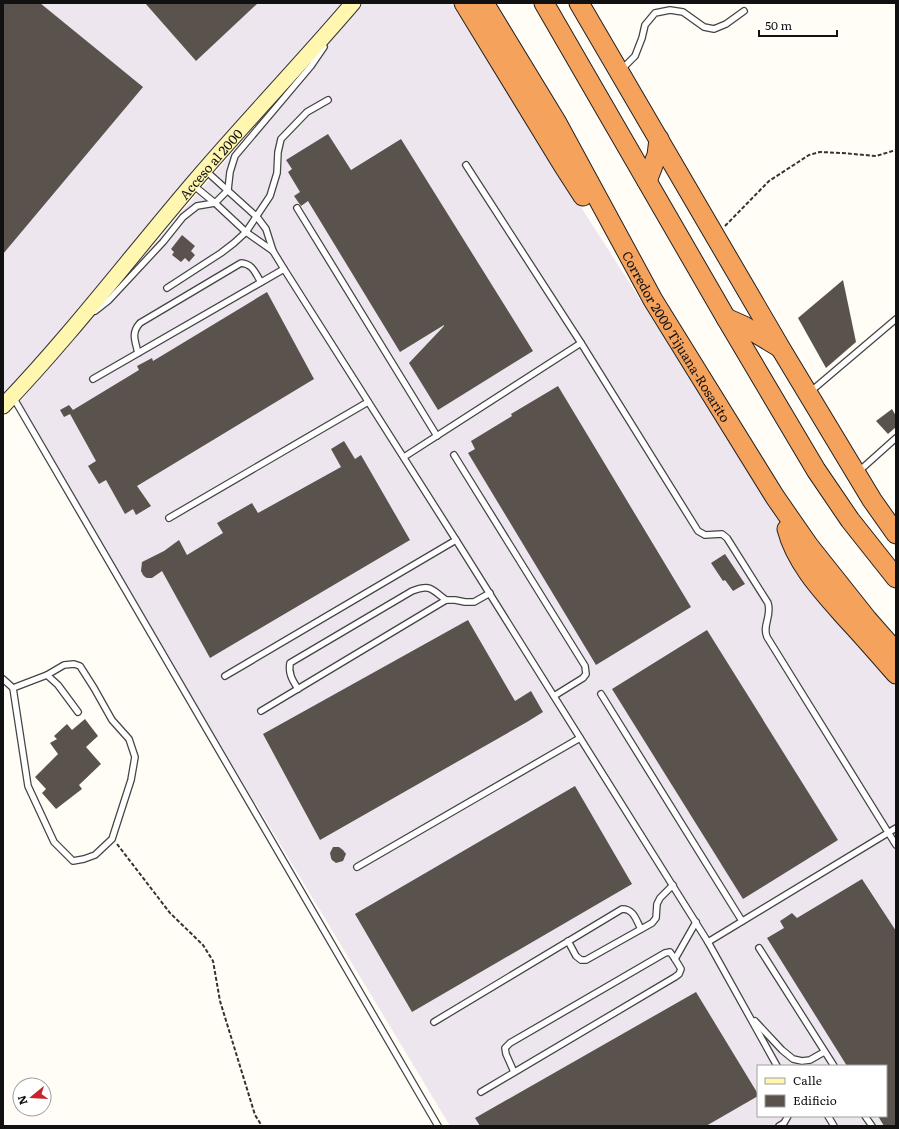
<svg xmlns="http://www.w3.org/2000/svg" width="899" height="1129" font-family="Literata,serif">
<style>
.industrial{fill:#eee6ef;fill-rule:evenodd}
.building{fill:#5a524d}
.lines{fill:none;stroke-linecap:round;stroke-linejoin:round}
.lane-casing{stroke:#444;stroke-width:8}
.secondary-casing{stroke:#333;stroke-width:17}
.highway-casing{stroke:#222;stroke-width:21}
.path{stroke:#333;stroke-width:2;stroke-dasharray:4 2;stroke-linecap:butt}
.lane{stroke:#fff;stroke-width:5.5}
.secondary{stroke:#fff6b0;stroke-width:15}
.highway{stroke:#f5a25d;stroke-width:19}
.labels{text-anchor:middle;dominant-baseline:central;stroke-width:4;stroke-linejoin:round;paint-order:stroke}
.street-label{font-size:13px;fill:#111;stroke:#fff}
</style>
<rect width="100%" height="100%" fill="#fffdf5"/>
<g class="industrial">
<path d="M3 3H351L3 407Z"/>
<path d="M360 3H451L829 596 896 674V1126H450L16 406ZM758 1066H886V1116H758Z"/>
</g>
<g class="building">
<path d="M3 3H40L143 87 3 254Z"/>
<path d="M145 3H258L196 61Z"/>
<path d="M328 134 351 170 401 139 533 351 438 410 409 363 444 326V325L400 352 308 201 301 206 294 196 300 192 288 172 292 169 286 160Z"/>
<path d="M182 235 195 246 191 251 195 255 189 262 185 258 181 262 172 255 174 252 171 249Z"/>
<path d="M843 280 856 342 826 368 798 318Z"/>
<path d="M267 292 314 379 137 486 151 506 136 515 133 509 125 514 106 480 99 484 88 466 96 461 70 414 64 417 60 410 69 405 73 410 139 370 137 366 152 358 153 361Z"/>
<path d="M558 386 691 607 596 665 468 453 475 449 471 441 512 416 511 414Z"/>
<path d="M892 409 896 416V427L888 434 876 421Z"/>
<path d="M344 441 355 459 361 455 410 540 210 658 162 571 152 578H147L145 577 143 575 141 571 142 562 164 551 179 540 187 555 223 533 217 523 252 503 258 513 341 467 331 449Z"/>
<path d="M725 554 745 584 733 591 725 580 723 581 711 563Z"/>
<path d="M468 620 515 701 531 691 543 712 527 722 320 840 263 734Z"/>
<path d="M707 630 838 840 743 899 612 689Z"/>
<path d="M85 719 98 736 86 747 101 764 79 785 82 789 56 809 42 793 46 789 35 777 58 754 50 743 57 739 54 736 67 724 72 730Z"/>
<path d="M575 786 632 884 412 1012 355 914Z"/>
<path d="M333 847H339L343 850 346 854 343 861 336 863 332 860 331 858 330 853Z"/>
<path d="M862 879 896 931V1126H884L878 1116H886V1066H847L767 938 784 928 780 921 792 913 797 918Z"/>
<path d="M696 992 758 1094V1096L706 1126H480L475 1118Z"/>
</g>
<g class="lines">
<defs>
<g id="lane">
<path d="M621 70 635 56 642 38 645 25 655 13 670 10 683 12 704 27 714 29 726 24 744 11"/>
<path d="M466 165 581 343 698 531 705 535 722 534 727 538 768 603C772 617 762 625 767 637L896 845"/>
<path d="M205 170 257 217 266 229 273 251 284 269 456 540 708 942 777 1066"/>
<path d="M193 185 215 203 246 232 273 251"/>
<path d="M297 208 437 436"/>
<path d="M167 288 221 253 234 243 246 232 270 196 277 173 278 152 281 139 307 112 328 100"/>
<path d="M95 311 109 300 163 242 183 217 197 206 215 203 228 190 230 172 235 156 311 66 324 47"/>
<path d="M138 353C135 340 131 333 140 323L241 263C253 264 255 273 261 282"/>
<path d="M93 379 284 269"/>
<path d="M810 392 896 319"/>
<path d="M13 397 438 1126"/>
<path d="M454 455 585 666 586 674 583 678 554 696"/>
<path d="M404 457 581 343"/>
<path d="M858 472 896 438"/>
<path d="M169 518 368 402"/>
<path d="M225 676 456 540"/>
<path d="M3 679 13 688 28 786 54 842 73 861 84 859 95 855 112 839 131 780 135 757 129 739 112 720 94 688 80 666 74 664 64 665 47 675"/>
<path d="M13 688 47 675 58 685 78 712"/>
<path d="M298 689C293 681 288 674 290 663L412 591C431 584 431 589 446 600"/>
<path d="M601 694 742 921"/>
<path d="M261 711 446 600H455L465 602H474L490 593"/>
<path d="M357 867 580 738"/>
<path d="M568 941 576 956 581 960H586L652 923 656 918 657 904 660 898 673 885"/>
<path d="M708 942 896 828"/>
<path d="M759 948 834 1066"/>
<path d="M675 959 696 922"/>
<path d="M755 1021 782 1050 793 1059 802 1061 810 1060 824 1052"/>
<path d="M434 1022 622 909C634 909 636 920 641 929"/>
<path d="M481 1092 675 977 679 974 681 969 675 959 670 952 665 953 510 1043 505 1048 506 1054 514 1072"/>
<path d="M828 1116 834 1126"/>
<path d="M865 1116 872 1126"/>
<path d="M779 1126 784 1123 788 1116"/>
</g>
<g id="secondary">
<path id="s1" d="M3 406C71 335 130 257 194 182 246 121 301 64 353 3"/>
</g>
<g id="highway">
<path d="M464 3 563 165 583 196"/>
<path id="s2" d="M484 3 557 123 653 300 775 497 809 546 867 619 896 652"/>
<path d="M544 3 726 318 816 470 850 520 896 578"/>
<path d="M579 3 781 349 872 500 896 534"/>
<path d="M647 181 657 155 659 139"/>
<path d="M726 318 744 326 779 347"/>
<path d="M787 529C796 564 824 593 847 619 864 637 880 656 896 674"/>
</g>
</defs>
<use href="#lane" class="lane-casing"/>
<use href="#secondary" class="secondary-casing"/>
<use href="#highway" class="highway-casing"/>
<g class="path">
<path d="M725 226 769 181 809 155 820 152 842 153 876 156 896 150"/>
<path d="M117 844 170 913 203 945 213 961 220 1001 255 1115 262 1126"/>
</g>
<use href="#lane" class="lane"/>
<use href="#secondary" class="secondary"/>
<use href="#highway" class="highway"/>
</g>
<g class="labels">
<g class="street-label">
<text stroke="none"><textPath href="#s1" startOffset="319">Acceso al 2000</textPath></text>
<text stroke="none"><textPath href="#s2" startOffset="385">Corredor 2000 Tijuana-Rosarito</textPath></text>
</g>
</g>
<rect width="899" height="1129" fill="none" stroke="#111111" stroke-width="8"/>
<rect x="757" y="1065" width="130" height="52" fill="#ffffff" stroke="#a0a0a0"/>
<rect x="765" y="1078" width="20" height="6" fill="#fff6b0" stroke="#a0a0a0"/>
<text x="793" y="1085" font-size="12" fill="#111111">Calle</text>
<rect x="765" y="1095" width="20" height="12" fill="#5a524d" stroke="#a0a0a0"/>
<text x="793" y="1105" font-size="12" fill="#111111">Edificio</text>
<g transform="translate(32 1097) rotate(252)"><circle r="19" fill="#ffffff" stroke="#a0a0a0"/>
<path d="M0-3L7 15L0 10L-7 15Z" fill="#c4262e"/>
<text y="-6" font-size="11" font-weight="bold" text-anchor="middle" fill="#111111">N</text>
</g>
<path d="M759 30v6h78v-6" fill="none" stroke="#111111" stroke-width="2"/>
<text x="765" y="30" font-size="12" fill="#111111" stroke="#ffffff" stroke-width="3" paint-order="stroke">50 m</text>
</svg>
